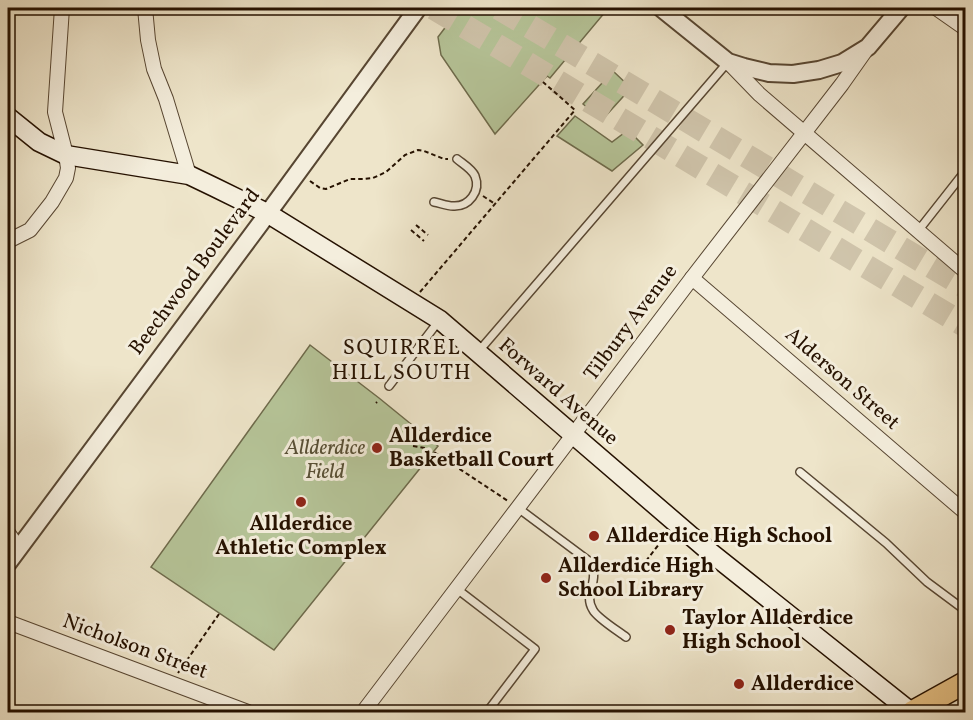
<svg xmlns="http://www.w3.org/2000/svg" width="973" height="720" font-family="Vollkorn,serif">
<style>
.green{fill:#b6c599;stroke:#6e6b4c;stroke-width:1.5}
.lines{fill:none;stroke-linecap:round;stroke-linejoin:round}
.motorway-tunnel{stroke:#d0c5ac;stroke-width:24;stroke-dasharray:24 12;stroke-linecap:butt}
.service-casing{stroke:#574632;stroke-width:10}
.minor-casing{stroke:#574632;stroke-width:16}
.tertiary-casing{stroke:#574632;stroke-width:20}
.secondary-casing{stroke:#251100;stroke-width:21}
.primary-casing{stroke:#251100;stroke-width:24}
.path{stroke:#251100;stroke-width:2;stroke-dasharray:4.5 3;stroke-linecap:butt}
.service{stroke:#f4eedd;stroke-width:7}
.minor{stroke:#f4eedd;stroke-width:14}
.tertiary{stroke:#f4eedd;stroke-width:16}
.secondary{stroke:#f4eedd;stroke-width:18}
.primary{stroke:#e7c285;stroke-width:21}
.poi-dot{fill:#8f2418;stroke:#f4eedd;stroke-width:2}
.labels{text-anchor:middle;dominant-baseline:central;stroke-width:6;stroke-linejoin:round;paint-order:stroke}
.street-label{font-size:21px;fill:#251100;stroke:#f4eedd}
.poi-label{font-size:21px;font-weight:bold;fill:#251100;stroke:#f4eedd;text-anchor:start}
.park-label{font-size:21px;font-style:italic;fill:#585036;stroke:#f4eedd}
.neighbourhood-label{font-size:22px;letter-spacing:1.5px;fill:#251100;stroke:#f4eedd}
</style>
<rect width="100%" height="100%" fill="#eee5ca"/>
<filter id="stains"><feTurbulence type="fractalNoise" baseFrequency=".00333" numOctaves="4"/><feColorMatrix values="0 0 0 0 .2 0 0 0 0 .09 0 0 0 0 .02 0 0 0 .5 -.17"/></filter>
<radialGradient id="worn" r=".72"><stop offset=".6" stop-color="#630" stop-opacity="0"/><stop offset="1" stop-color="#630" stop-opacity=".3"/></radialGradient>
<g class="green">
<path d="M460 8H601L606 11 550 78 547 76 495 134 441 55 438 37Z"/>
<path d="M613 71 631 88 602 120 583 104Z"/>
<path d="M575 116 612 142 628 130 643 145 612 171 557 136Z"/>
<path d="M310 345 379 398 438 446 274 650 151 567Z"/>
</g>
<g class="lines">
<g class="motorway-tunnel">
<path d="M434 8 966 326"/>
<path d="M499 8 966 287"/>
</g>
<defs>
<g id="service">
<path d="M434 202C440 203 447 206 453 206 469 207 481 191 475 176 472 169 463 164 457 159"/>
<path d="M918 231 966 170"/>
<path d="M478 352 728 62"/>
<path d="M389 386 438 322"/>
<path d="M800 472 886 543 927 582 966 611"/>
<path d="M518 508 589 561C602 582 582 592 593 610 597 618 618 631 626 637"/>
<path d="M457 589 535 649 487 712"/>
</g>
<g id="minor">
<path d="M145 8 148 40 154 69 166 99 189 175"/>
<path d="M936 8 966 29"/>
<path d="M728 62 759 94 966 272"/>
<path d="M8 241 30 230 52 202 66 178 68 168 66 155 55 112 62 8"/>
<path d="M692 278 966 513"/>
<path d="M8 533 18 547"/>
<path d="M8 622 248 712"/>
<path d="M363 712 692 278 842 84 866 50"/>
</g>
<g id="tertiary">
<path d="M661 8 728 62 744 67 769 73 793 74 819 70 842 63 868 47 901 8"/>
<path d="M8 563 260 224 418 8"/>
</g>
<path id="secondary" d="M8 117 39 142 66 155 189 175 214 187 267 213 440 320 705 548 911 712"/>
<path id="primary" d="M912 712 966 682"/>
</defs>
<use href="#service" class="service-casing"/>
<use href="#minor" class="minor-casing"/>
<use href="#tertiary" class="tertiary-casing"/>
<use href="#secondary" class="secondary-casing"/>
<use href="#primary" class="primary-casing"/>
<g class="path">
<path d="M310 181 320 188 326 189 350 179H364L373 178 386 172 405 155 418 150 424 151 444 159H448"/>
<path d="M483 196 495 204"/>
<path d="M416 225 428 235"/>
<path d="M411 230 424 241"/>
<path d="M420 292 575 110 543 82"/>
<path d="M376 403 377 402"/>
<path d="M413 446 425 448 434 452 508 501"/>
<path d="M646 561 666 535"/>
<path d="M178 673 219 614"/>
</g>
<use href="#service" class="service"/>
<use href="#minor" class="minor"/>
<use href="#tertiary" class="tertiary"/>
<use href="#secondary" class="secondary"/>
<use href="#primary" class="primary"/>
</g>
<g class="poi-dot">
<circle cx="377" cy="448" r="6"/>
<circle cx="301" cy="502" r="6"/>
<circle cx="594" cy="536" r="6"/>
<circle cx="546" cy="578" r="6"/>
<circle cx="670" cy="630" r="6"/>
<circle cx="739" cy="684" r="6"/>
</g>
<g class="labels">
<g class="street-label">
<text transform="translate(195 272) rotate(-53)">Beechwood Boulevard</text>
<text transform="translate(631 323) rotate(-53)">Tilbury Avenue</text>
<text transform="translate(842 379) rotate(41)">Alderson Street</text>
<text transform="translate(558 392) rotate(41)">Forward Avenue</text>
<text transform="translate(135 647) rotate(20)">Nicholson Street</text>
</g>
<g class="poi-label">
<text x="389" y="436">Allderdice<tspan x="389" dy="24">Basketball Court</tspan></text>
<text x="301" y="524" text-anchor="middle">Allderdice<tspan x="301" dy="24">Athletic Complex</tspan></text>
<text x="606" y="536">Allderdice High School</text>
<text x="558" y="566">Allderdice High<tspan x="558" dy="24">School Library</tspan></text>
<text x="682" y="618">Taylor Allderdice<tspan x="682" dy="24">High School</tspan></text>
<text x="751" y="684">Allderdice</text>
</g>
<g class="park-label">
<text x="325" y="448">Allderdice<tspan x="325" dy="24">Field</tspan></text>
</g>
<g class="neighbourhood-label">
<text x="402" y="348">SQUIRREL<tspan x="402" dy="25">HILL SOUTH</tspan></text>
</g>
</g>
<rect width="973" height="720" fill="none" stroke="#eee5ca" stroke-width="30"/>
<rect x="9" y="9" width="955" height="702" fill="none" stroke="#251100" stroke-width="3"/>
<rect x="15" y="15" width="943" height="690" fill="none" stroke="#251100" stroke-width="1.5"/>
<rect width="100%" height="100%" filter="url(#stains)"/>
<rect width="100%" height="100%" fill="url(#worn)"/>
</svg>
